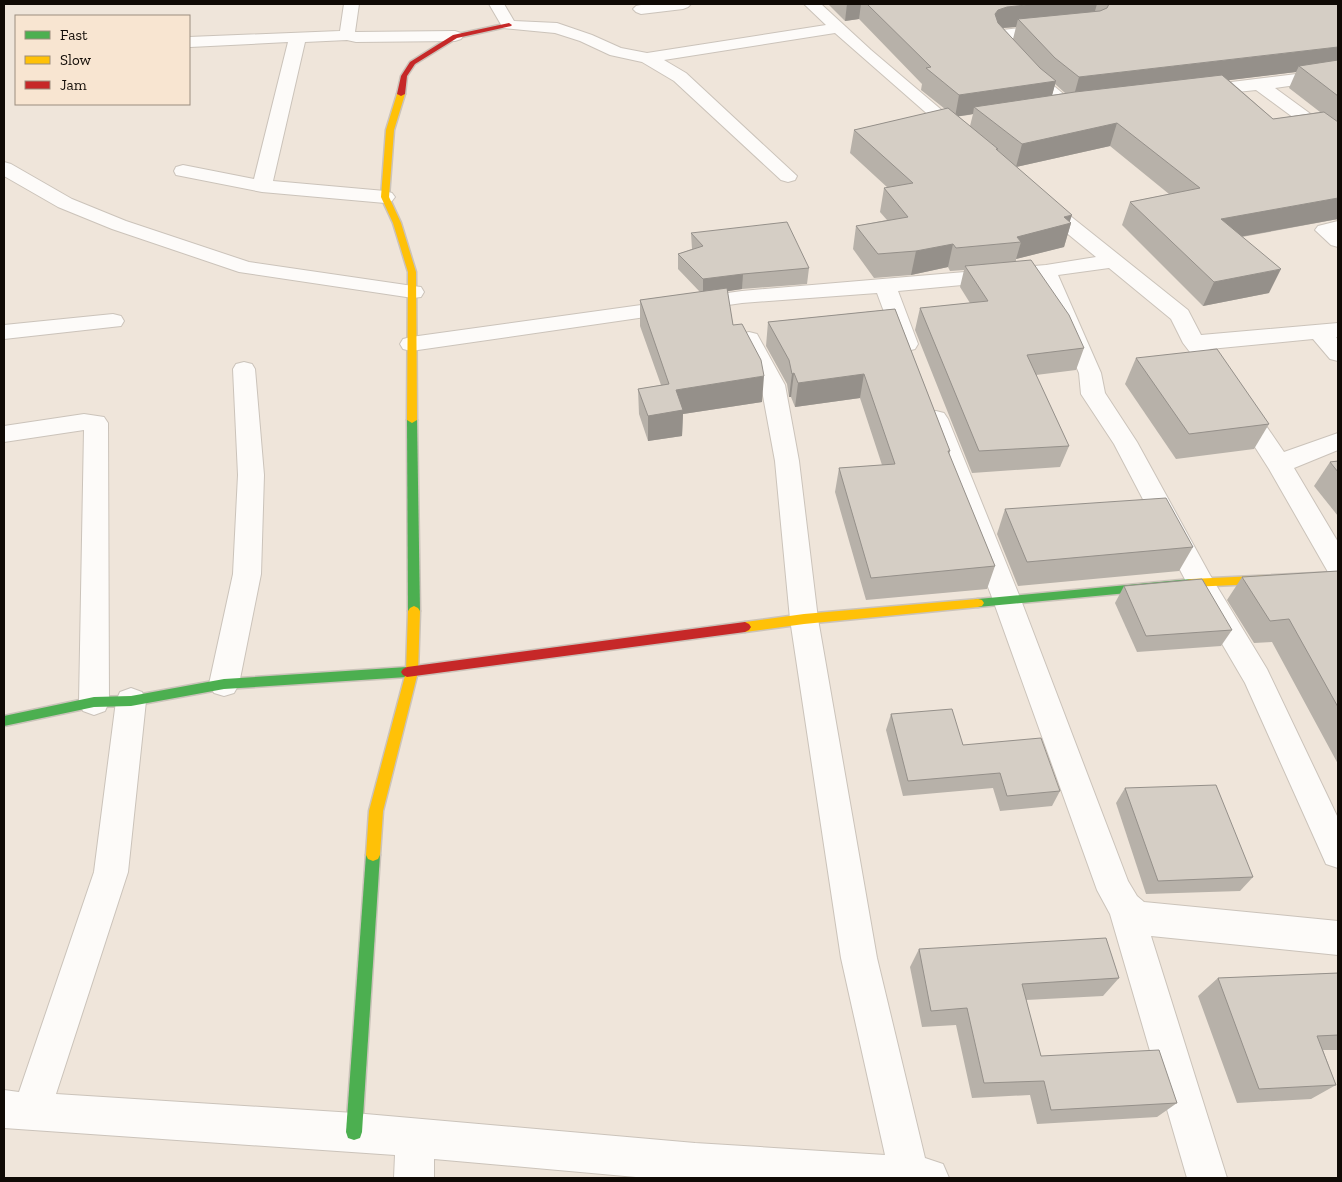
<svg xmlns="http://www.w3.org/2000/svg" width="1342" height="1182" font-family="'Zilla Slab',serif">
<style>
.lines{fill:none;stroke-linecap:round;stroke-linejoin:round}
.street-casing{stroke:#cbc3ba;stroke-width:2}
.fast-casing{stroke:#cbc3ba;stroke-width:3}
.slow-casing{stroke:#cbc3ba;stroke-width:3}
.jam-casing{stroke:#cbc3ba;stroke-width:3}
.street{fill:#fdfbf9;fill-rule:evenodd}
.fast{fill:#4caf50;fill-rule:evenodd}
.slow{fill:#ffc107;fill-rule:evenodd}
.jam{fill:#c62828;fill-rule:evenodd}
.wall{fill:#b7b1a9;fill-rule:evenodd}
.shaded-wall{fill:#95908a}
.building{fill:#d5cec5;stroke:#95908a}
</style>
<rect width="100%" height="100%" fill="#efe5da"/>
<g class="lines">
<defs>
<g id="street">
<path d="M344 4H359L355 32 455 31 461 33 463 36 461 39 455 41 356 42 347 40 305 42 273 181 385 191 392 193 395 197 392 201 385 203 262 192 176 175 174 171 176 167 183 165 254 179 288 42 190 47 189 37 340 31Z"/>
<path d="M489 4H504L514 21 557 23 592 35 621 48 647 53 826 25 804 4H821L871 50 971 135 968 139 962 140 956 139 835 33 664 60 686 73 797 176 795 180 788 182 781 180 674 81 642 62 610 55 580 41 555 33 503 28Z"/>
<path d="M646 4H691L688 7 683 9 641 14 636 12 633 9 636 6Z"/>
<path d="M1051 25 1057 27 1059 30 1057 33 1009 39 1048 81 1074 103 1077 107 1074 111C1070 112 1067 113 1063 111 1044 102 1010 60 995 43L992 36 994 33 1002 30Z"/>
<path d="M1338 69V79L1275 88 1338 134V147L1332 146 1256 90 1199 96 1193 95 1190 91 1193 87 1199 86Z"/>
<path d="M4 162 11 164 72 199 126 221 249 262 413 286 421 287 424 292 421 297 413 298 239 272 112 229 58 207 4 176Z"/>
<path d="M1042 197 1049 199 1188 310 1201 335 1338 323V337H1336L1338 340V361L1330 359 1313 339 1210 349 1232 376 1284 452 1338 433V450L1294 468 1338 542V575L1328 572 1269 469 1216 386 1183 343 1171 319 1109 268 1058 275 1101 373 1105 393 1137 442 1210 575 1267 669 1338 818V868L1326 864 1245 683 1190 589 1114 444 1081 394 1079 373 1038 278 898 291 918 344 915 349 907 351 899 349 896 344 877 293 742 303 411 351 403 349 400 344 403 339 411 337 742 291 1046 265 1096 257 1035 207 1032 203 1035 199Z"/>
<path d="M1338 221V247L1331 245 1315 230 1318 226Z"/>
<path d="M113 314 121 316 124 321 121 326 4 339V325Z"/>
<path d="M749 332 757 334 785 385 799 461 818 619 877 958 925 1158 943 1164 949 1178H647L434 1159V1178H394L395 1155 4 1128V1090L19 1092 94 872 116 701 120 692 131 688 142 692 146 701 128 872 56 1094 354 1113 695 1143 885 1155 841 958 790 619 775 461 761 385 738 339 741 334Z"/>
<path d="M244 362 252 364 255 369 264 475 261 574 239 684 234 693 224 696 214 693 209 684 233 574 238 475 233 369 236 364Z"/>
<path d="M936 411 944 413 948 419 1021 600 1128 881 1137 896 1144 902 1338 921V955L1151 936 1227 1178H1187L1110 914 1097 890 993 600 924 419 928 413Z"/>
<path d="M84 414 104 417 108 423 109 702 105 711 94 715 83 711 79 702 84 430 4 442V426Z"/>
</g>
<g id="fast">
<path d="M412 417 417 420 420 611 418 614H410L408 611 407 420Z"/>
<path d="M1191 579 1195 580 1197 583 1195 586 1191 587 978 607 974 606 972 603 974 600 978 599Z"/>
<path d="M407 667 411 669 413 672 411 675 407 677 224 689 131 706 94 707 4 726V716L94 697 131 696 224 679Z"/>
<path d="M373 849 378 851 380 855 362 1132 360 1138 354 1140 348 1138 346 1132 366 855 368 851Z"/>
</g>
<g id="slow">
<path d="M401 92 405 94 394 130 389 197 401 223 416 272 417 420 412 423 407 420 408 272 393 223 381 197 386 130 397 94Z"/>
<path d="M1338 572V580L1191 587 1187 586 1185 583 1187 580 1191 579Z"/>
<path d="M978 599 982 600 984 603 982 606 978 607 804 624 745 632 741 630 739 627 741 624 745 622 804 614Z"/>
<path d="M414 606 418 608 420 611 418 672 383 811 380 855 378 859 373 861 368 859 366 855 369 811 406 672 408 611 410 608Z"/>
</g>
<g id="jam">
<path d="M509 23 512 25 511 26 457 38 415 64 407 76 405 94 401 96 397 94 401 76 410 62 453 35Z"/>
<path d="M745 622 749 624 751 627 749 630 745 632 407 677 403 675 401 672 403 669 407 667Z"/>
</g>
</defs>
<use href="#street" class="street-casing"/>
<use href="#fast" class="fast-casing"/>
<use href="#slow" class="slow-casing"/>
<use href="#jam" class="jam-casing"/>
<use href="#street" class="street"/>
<use href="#fast" class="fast"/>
<use href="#slow" class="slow"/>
<use href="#jam" class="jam"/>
</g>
<g class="wall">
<path d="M828 4H1338V220V219L1242 237 1269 293 1203 306 1122 225 1130 202 1169 194 1110 146 1016 167 1071 223 1064 247 1016 259V261L1084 348 1076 370 1036 375 1069 446 1060 467 972 473 915 330 920 308 970 303 960 287 964 270 950 271 948 267 911 275 874 278 853 249 856 226 887 220 880 212 884 188H888L850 153 854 130 945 109 921 90 922 84 859 19 845 21ZM1016 27 1013 39 1003 28ZM1296 72 1289 88 1320 112 1273 119 1229 80ZM1055 84 1065 93 1052 95ZM973 114 970 126 958 116 969 115Z"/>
<path d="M691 233 809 268 807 284 742 289 727 291 733 325 762 402 683 414 682 436 648 441 639 414 638 389 661 385 640 326V300L700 292 678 269V254L692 249Z"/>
<path d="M895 309 950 451 949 455 995 566 987 589 866 600 835 492 839 468 882 465 860 398 795 407 791 397H789L787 384 766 346 768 322Z"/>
<path d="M1136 358 1269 424 1254 449 1176 459 1125 384Z"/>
<path d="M1338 461V516L1314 486 1330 462Z"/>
<path d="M1005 509 1193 547 1179 571 1018 586 997 534Z"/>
<path d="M1338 571V764L1272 642 1254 643 1227 600 1242 577Z"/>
<path d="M1124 586 1232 630 1221 646 1137 652 1115 603Z"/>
<path d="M891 714 963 745 1060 791 1052 806 1000 811 993 788 903 796 886 730Z"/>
<path d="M1125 788 1253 877 1240 891 1146 894 1116 803Z"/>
<path d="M919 949 1119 978 1103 996 1026 1000 1041 1056 1177 1103 1157 1117 1037 1124 1030 1095 972 1098 956 1025 922 1027 910 967Z"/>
<path d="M1338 973V1050H1323L1336 1085 1311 1099 1237 1103 1198 996 1218 978Z"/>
</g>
<g class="shaded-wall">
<path d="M847 4H861L859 19 845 21Z"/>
<path d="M1036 4H1097L1093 18 1018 19 1016 27 1002 28 993 31 995 14 998 10 1007 7Z"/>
<path d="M1338 47V66H1299L1296 72 1073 99 1079 77Z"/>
<path d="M1056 81 1050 103 974 107 973 114 955 117 959 95Z"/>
<path d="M1117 123 1110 146 1016 167 1022 144Z"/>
<path d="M1338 198V219L1211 242 1221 219Z"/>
<path d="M1072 215 1069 224 1071 223 1064 247 1016 259 1021 242 1017 237 1064 217Z"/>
<path d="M953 244 948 267 911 275 916 251Z"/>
<path d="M1281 269 1269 293 1203 306 1214 282Z"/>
<path d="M743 274 742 289 703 295V279Z"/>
<path d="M794 373 791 397H789L792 374Z"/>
<path d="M864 374 860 398 795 407 798 383Z"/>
<path d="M764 376 762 402 683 414 682 436 648 441V416L676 390Z"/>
</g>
<g class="building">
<path d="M867 4H1036L1007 7 998 10 995 14 998 23 1040 68 1056 81 959 95 926 68 931 67Z"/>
<path d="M1109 4H1338V47L1079 77 1055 58 1018 19 1100 11 1107 8Z"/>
<path d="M1338 60V96L1299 66Z"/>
<path d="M1222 75 1273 119 1324 112 1338 122V198L1221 219 1281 269 1214 282 1130 202 1200 188 1117 123 1022 144 974 107 1075 92Z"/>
<path d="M948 108 998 149H996L1072 215 1064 217 1071 223 1017 237 1021 242 956 248 953 244 916 251 878 254 856 226 908 217 884 188 913 183 854 130Z"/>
<path d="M787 222 809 268 743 274 703 279 678 254 703 246 691 233Z"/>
<path d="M1031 260 1069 315 1084 348 1027 355 1069 446 979 451 920 308 988 301 965 266Z"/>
<path d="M727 288 733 325 742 324 761 360 764 376 676 390 683 410 648 416 638 389 669 384 640 300Z"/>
<path d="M895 309 950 451H948L995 566 871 578 839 468 895 464 864 374 798 383 794 373 792 374 789 360 768 322Z"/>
<path d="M1217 349 1269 424 1189 434 1136 358Z"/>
<path d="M1338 461V472L1330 462Z"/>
<path d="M1166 498 1193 547 1027 562 1005 509Z"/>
<path d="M1338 571V707L1289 619 1270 621 1242 577Z"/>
<path d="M1202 579 1232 630 1146 636 1124 586Z"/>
<path d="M952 709 963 745 1041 738 1060 791 1007 796 1000 773 908 781 891 714Z"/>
<path d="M1216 785 1253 877 1158 881 1125 788Z"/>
<path d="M1106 938 1119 978 1022 984 1041 1056 1159 1050 1177 1103 1051 1110 1044 1081 984 1083 967 1008 931 1011 919 949Z"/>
<path d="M1338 973V1035L1317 1036 1336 1085 1259 1089 1218 978Z"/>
</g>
<rect width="1342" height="1182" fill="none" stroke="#100a05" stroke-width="10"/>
<rect x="15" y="15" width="175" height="90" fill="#f8e5d1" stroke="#9b8d7f"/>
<rect x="25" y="31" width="25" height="8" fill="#4caf50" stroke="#9b8d7f"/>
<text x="60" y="40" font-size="15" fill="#100a05">Fast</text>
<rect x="25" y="56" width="25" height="8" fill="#ffc107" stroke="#9b8d7f"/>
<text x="60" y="65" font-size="15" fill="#100a05">Slow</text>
<rect x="25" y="81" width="25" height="8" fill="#c62828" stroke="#9b8d7f"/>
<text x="60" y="90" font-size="15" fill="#100a05">Jam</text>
</svg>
